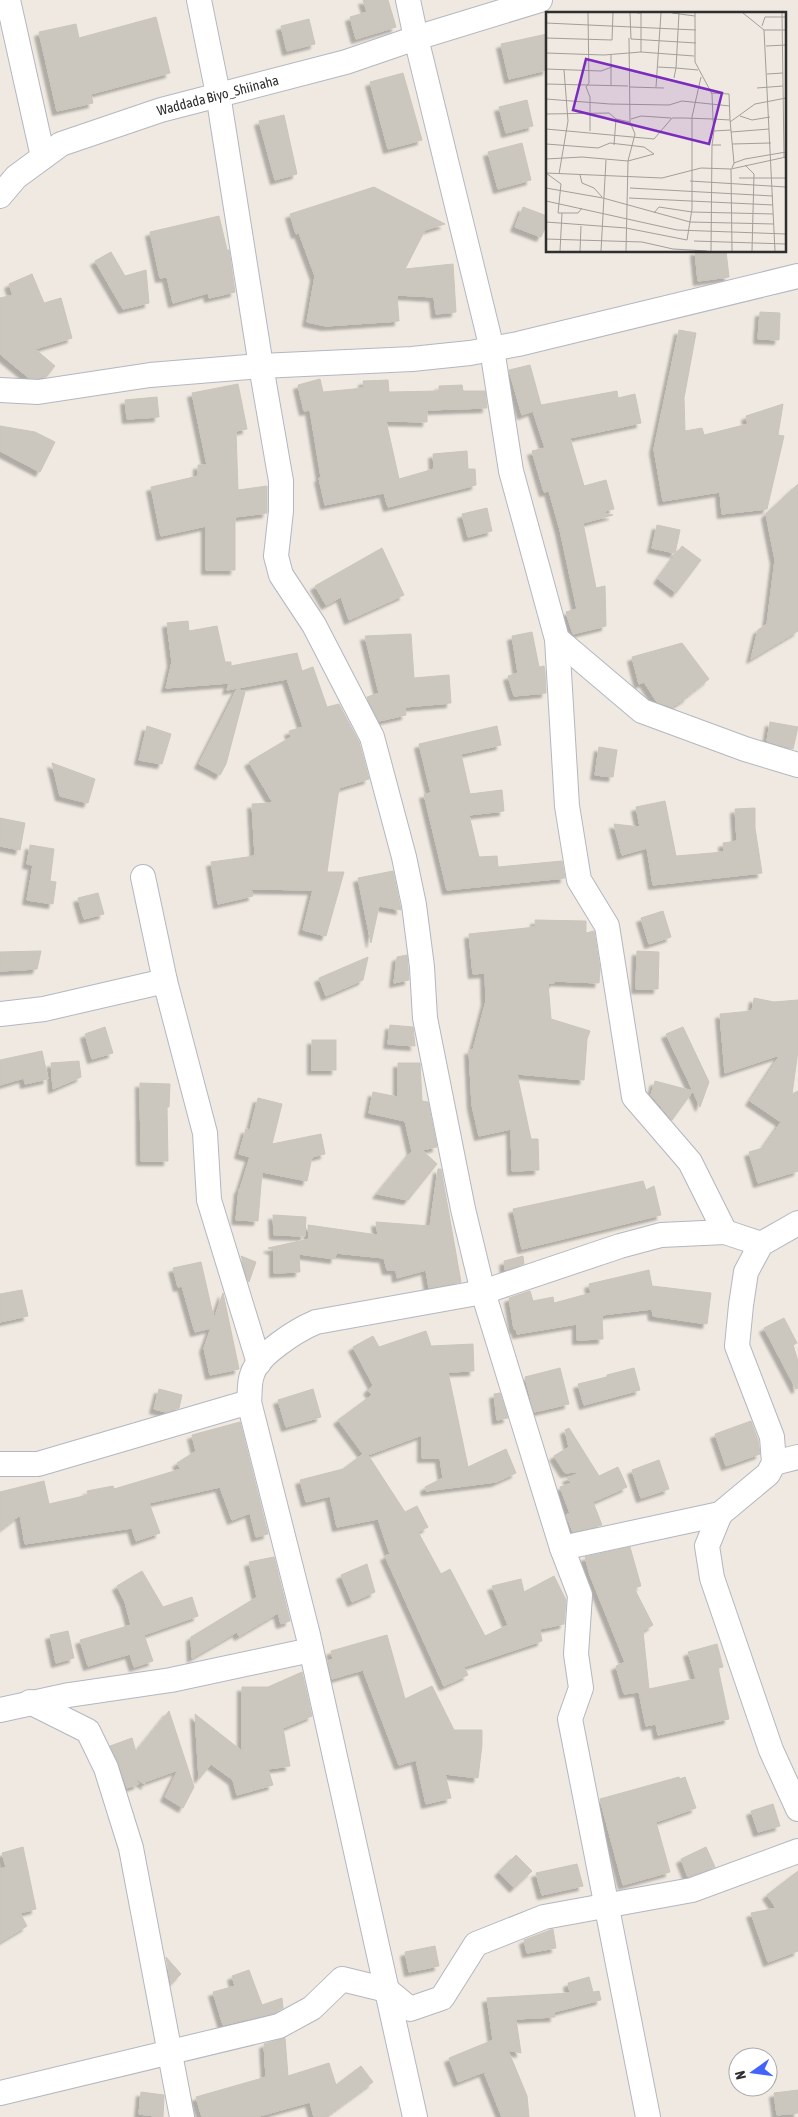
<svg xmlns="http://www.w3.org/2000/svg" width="798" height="2117" font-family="'Asap Condensed',sans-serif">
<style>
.building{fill:#cbc7bf;stroke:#cbc5ba;filter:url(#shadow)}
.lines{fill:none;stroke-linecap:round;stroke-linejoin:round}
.minor-casing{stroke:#b4b7c1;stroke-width:26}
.minor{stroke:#fff;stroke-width:24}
.labels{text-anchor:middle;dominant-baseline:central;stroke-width:5;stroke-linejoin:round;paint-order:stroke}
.street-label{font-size:14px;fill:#2e2e2e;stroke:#fff}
.inset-road{fill:none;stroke:#a29e99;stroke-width:1}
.view{fill:#7b2cbf;fill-opacity:0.15;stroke:#7b2cbf;stroke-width:2.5}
.inset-edge{fill:none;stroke:#2e2e2e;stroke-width:2.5}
</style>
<defs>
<filter id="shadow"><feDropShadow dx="-4.5" dy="4.5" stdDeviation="1" flood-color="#0004"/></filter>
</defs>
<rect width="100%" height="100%" fill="#efe9e1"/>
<g class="building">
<path d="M363 0H388L396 27 356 39 350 17 367 12Z"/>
<path d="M156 17 170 73 91 94 93 103 57 111 39 32 76 24 79 38Z"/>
<path d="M309 19 315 44 287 51 281 26Z"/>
<path d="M547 34V70L509 79 501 44Z"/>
<path d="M403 73 422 140 388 149 370 82Z"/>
<path d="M527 100 533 126 506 133 499 107Z"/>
<path d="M284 115 297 174 275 180 259 121Z"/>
<path d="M522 143 531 180 498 189 488 152Z"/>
<path d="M374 187 445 224 425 230 405 269 453 264 456 312 436 314 434 297 397 295 399 321 326 326 307 322 315 276 299 233 296 234 290 214Z"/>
<path d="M523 207 547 216V224L541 237 515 227Z"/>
<path d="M219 216 227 250H229L235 292 209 298 208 293 173 303 167 277 160 278 150 232Z"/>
<path d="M695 251H726L729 277 698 281Z"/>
<path d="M111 252 125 276 146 270 149 303 123 309 95 261Z"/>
<path d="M32 274 44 303 61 298 72 338 35 349 55 366 46 377 37 378H29L0 354V298L13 295 9 284Z"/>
<path d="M760 312 780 313 779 340 758 339Z"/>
<path d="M679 330 696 333 684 398 685 431 702 428 704 435 748 424 746 416 783 404 778 435 784 436 767 509 722 514 720 492 663 501 654 449Z"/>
<path d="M530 365 541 405 617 391 618 398 635 394 641 423 570 438 584 486 606 480 614 509 600 512 613 515 583 523 596 588 605 586 606 626 573 634 566 612 577 609 560 530 549 491 544 492 532 451 545 448 533 411 522 415 509 370Z"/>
<path d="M320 379 323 392 364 388 363 381 388 380 389 392 439 391V386L462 385 463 391H485L487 408 427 410V422L386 421 399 479 434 469 433 454 467 451 468 469H475L476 485 388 507 384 493 325 505 319 478 321 477 310 410 304 411 298 385Z"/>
<path d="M238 384 247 429 236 431 238 490 267 486V513L235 517V570H206V526L161 536 151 487 198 476V465H207L192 393Z"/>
<path d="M157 397 159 417 127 419 125 400Z"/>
<path d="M0 426 35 432 55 442 40 472 0 451Z"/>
<path d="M798 484V631L751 659 758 630 767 624 775 560 766 514Z"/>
<path d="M487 508 492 531 468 537 462 514Z"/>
<path d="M657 525 680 530 675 553 652 548Z"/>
<path d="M682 546 701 560 676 593 658 579Z"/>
<path d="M382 548 404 595 349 620 341 597 326 605 315 586Z"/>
<path d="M188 621 189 631 217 626 225 662H231V666L297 653 302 671 313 667 327 707 339 704 359 742 369 779 339 788 327 872H344L326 936 303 930 313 890 251 889 253 896 218 904 211 862 255 856 252 804 273 803 249 762 291 737 289 731 303 727 287 679 227 690 229 683 166 688 172 662 167 623Z"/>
<path d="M532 632 539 667 544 666 545 672 546 693 514 696 508 676 518 673 512 636Z"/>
<path d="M411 634 414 678 449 675 451 703 405 707 406 715 379 721 367 697 379 693 365 636Z"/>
<path d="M682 643 709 679 687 696 688 697 672 707 657 702 644 682 639 684 632 657Z"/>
<path d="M237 689 245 692 226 764 220 775 199 764Z"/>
<path d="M770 722 798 727 793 749 767 741Z"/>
<path d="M147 726 171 734 162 764 139 760Z"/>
<path d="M497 726 501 745 461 754 470 794 502 790 504 811 469 815 479 857 497 856 498 867 562 861 565 878 447 890 424 794 431 793 419 744Z"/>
<path d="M599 747 617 750 613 777 595 775Z"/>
<path d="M52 763 95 779 88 803 60 796Z"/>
<path d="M665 801 676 856 724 852 723 843 737 841 735 809 755 808V828L762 873 653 885 647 848 622 855 614 824 640 827 636 807Z"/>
<path d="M0 818 25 823 20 850 0 846Z"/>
<path d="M30 845 54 849 50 881 56 882 53 904 27 900 33 865 27 864Z"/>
<path d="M393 871 401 910 379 906 371 943 358 878Z"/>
<path d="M98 893 104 914 84 919 78 898Z"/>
<path d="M663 911 671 937 649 944 641 918Z"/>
<path d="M535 920 586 921V933L594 931 600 969 599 983 554 981V983H548L551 1019 590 1031 587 1039 584 1080 517 1074 531 1139H538L539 1170 512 1171 511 1129 479 1136 472 1105 469 1050H473L486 1001 485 973 473 974 469 934 536 927Z"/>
<path d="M41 951 37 969 0 971V952Z"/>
<path d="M637 951 659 952 658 989H636Z"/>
<path d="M407 955 409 980 394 983 397 957Z"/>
<path d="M368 957 363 980 326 996 319 978Z"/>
<path d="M754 998 774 1002 798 1000V1051L792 1094 798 1091V1171L758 1183 749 1152 763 1148 781 1122 750 1101 780 1055 725 1073 720 1014 752 1011Z"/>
<path d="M390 1025 413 1027 415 1046 388 1044Z"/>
<path d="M105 1027 113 1053 92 1059 85 1034Z"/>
<path d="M683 1027 709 1082 700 1107 693 1091 672 1120 651 1095 655 1081 693 1091 666 1034Z"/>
<rect x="312" y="1040" width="24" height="30"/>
<path d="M42 1051 48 1079 25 1084 24 1078 0 1085V1060Z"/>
<path d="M79 1061 81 1077 53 1089 51 1063Z"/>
<path d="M398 1063H420L422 1101 428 1102 437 1147 422 1150 437 1164 408 1200 377 1194 412 1151 405 1121 369 1113 373 1092 398 1097Z"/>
<path d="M140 1083 170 1084 169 1107H167L168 1161H141Z"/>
<path d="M258 1098 282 1104 272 1144 321 1134 325 1154 312 1157 307 1181 262 1172 258 1221 236 1220 239 1189H240L250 1157 239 1154 246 1129 250 1130Z"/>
<path d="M438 1169H441L461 1282 429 1288 426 1270 397 1278 396 1270H387L384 1258 336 1253 335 1259 299 1254 300 1272 274 1273V1250L268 1248 309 1239 308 1225 378 1235 376 1222 430 1226Z"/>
<path d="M643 1181 646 1190 654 1186 661 1215 522 1249 513 1209Z"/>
<path d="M273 1215 306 1217 305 1236 274 1235Z"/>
<path d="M241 1256 256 1262 249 1282 248 1281Z"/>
<path d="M523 1256 524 1264 505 1270 504 1261Z"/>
<path d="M201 1262 214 1319 223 1293 239 1369 210 1375 204 1348 211 1328 195 1332 182 1286 178 1287 173 1268Z"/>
<path d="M649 1270 652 1286 711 1293 707 1324 653 1316 652 1309 602 1315 603 1339 577 1340V1324L517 1334 516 1329H514L509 1298 530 1291 533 1301 553 1297 554 1303 591 1293 589 1284Z"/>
<path d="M22 1290 28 1316 0 1322V1294Z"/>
<path d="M784 1318 797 1343 793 1345 798 1361V1388L796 1389 764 1328Z"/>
<path d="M426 1331 431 1346 473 1344 474 1371 448 1372 468 1467 506 1449 516 1473 496 1482 426 1491 425 1487 443 1478 440 1458H422V1435L368 1455 405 1512 417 1506 428 1527 418 1532 441 1574 450 1569 485 1636 508 1625 492 1586 521 1579 524 1592 554 1576 566 1600 564 1624 540 1629 542 1641 464 1667 468 1675 444 1686 385 1556 390 1554 378 1519 337 1527 330 1496 306 1502 300 1480 343 1469 363 1454 338 1420 372 1395 368 1390 373 1385 353 1347 373 1336 379 1347Z"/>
<path d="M560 1368 569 1404 534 1412 525 1377Z"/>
<path d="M634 1368 640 1390 584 1405 578 1384 607 1377V1375Z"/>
<path d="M159 1389 182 1395 179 1408 166 1412 154 1409Z"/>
<path d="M313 1389 321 1417 286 1427 278 1400Z"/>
<path d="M500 1393 508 1418 497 1420 494 1394Z"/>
<path d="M751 1421 758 1440 760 1454 726 1466 715 1434Z"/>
<path d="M240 1422 268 1534 256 1537 250 1513 232 1520 220 1487 149 1503 160 1533 136 1541 132 1528 25 1544 20 1515 0 1530V1492L44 1481 49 1504 88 1495 87 1491 113 1486 114 1489 181 1469 177 1463 196 1451 192 1435Z"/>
<path d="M569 1428 599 1476 618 1467 627 1487 593 1502 602 1525 573 1532 566 1515 570 1513 560 1487 571 1483 567 1478 577 1474 576 1472 565 1473 554 1456 569 1447 565 1430Z"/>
<path d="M659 1460 669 1489 641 1498 632 1470Z"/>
<path d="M630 1547 641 1586 634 1588 653 1625 643 1631 649 1689 696 1679 688 1652 717 1644 723 1667 718 1668 729 1719 658 1735 656 1724 646 1726 639 1692 624 1694 616 1666 625 1662 590 1575 585 1557Z"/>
<path d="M274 1557 290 1621 281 1624 278 1613 239 1636 237 1632 192 1658 191 1637 257 1597 249 1562Z"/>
<path d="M367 1564 375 1592 352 1602 341 1575Z"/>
<path d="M142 1571 163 1607 192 1597 198 1616 144 1635 153 1661 134 1667 130 1654 88 1666 80 1640 131 1625 125 1602 117 1586Z"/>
<path d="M68 1631 74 1658 56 1663 50 1635Z"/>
<path d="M387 1635 405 1699 432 1686 454 1730H482V1745L478 1778 445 1774 451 1798 426 1804 416 1760 399 1765 363 1670 332 1679 328 1661 333 1659 331 1651Z"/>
<path d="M302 1672 312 1716 283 1728 290 1766 268 1769 273 1785 237 1795 233 1780 211 1764 199 1779 195 1714 242 1751V1687H268Z"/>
<path d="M169 1711 194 1787 183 1808 165 1797 178 1770 145 1782 146 1785 133 1777 139 1784 127 1788 119 1764 110 1746 132 1738 136 1752Z"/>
<path d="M679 1777 680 1779 685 1777 696 1808 656 1822 670 1872 623 1885 600 1799Z"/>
<path d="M773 1804 780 1826 758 1832 751 1811Z"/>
<path d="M23 1847 36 1909 20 1913 27 1926 0 1942V1869L6 1867 2 1853Z"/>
<path d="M706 1847 715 1867 688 1877 681 1859Z"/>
<path d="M516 1855 532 1871 514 1888 499 1872Z"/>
<path d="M577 1864 583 1886 542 1895 536 1873Z"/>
<path d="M798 1871V1951L768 1962 751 1913 776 1908 767 1895Z"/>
<path d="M553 1929 556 1948 527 1953 524 1940Z"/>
<path d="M435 1946 439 1966 409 1972 405 1952Z"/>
<path d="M166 1957 181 1974 171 1984Z"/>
<path d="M249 1970 262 2005 282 1998 283 2008 274 2013 223 2025 213 1992 235 1986 232 1976Z"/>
<path d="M589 1977 593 1992 599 1991 601 2000 554 2012 555 2017 516 2019 521 2053 508 2050 527 2096 529 2117H502L484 2072 458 2082 449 2058 493 2040 487 1998 570 1993 568 1983Z"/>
<path d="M285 2038 288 2076 329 2063 336 2085 361 2066 373 2082 325 2117H314L310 2102 256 2117H202L196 2097 266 2077 264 2044Z"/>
<path d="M798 2090V2113L777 2115 774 2093Z"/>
<path d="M141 2092 164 2095 163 2117 139 2114Z"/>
</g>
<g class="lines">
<defs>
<g id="minor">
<path d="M8 0 43 157"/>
<path d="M199 0 218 94 261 366 281 481V511L276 556 281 575 314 625 372 737 404 857 414 905 422 967 425 1018 463 1209 483 1292 562 1548 580 1595 576 1654 581 1688 570 1719 648 2117"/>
<path d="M540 0 416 38 492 349 511 471 557 639 642 711 745 749 798 765"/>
<path id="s1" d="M0 196 16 177 61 144 161 110 346 62 416 38 408 0"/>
<path d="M0 390 38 392 150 375 261 366 412 359 470 353 518 344 798 276"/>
<path d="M557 639 567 806 579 880 607 926 634 1097 690 1162 725 1232"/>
<path d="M143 877 165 981 205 1133 209 1200 259 1363"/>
<path d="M0 1014 44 1009 165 981"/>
<path d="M774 1463 798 1457"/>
<path d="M0 1464H38L249 1402"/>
<path d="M720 1514 707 1546 712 1578 771 1750 798 1809"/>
<path d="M562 1548 720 1514 768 1474 774 1463 772 1437 737 1346 741 1305 746 1272 761 1244 798 1223"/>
<path d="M30 1702 88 1731 106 1768 131 1848 182 2117"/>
<path d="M0 1710 69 1695 171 1680 311 1650"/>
<path d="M0 2093 279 2026 312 2008 342 1979 387 1990 410 2009 442 1998 476 1944 544 1917 692 1890 798 1851"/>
<path d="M415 2117 308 1635 249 1402C250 1394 249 1383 252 1375 257 1355 297 1330 316 1322L483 1292 620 1246 661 1235 725 1232 761 1244"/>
</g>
</defs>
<use href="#minor" class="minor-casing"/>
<use href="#minor" class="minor"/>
</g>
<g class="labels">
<g class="street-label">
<text stroke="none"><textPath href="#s1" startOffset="245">Waddada Biyo_Shiinaha</textPath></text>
</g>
</g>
<g transform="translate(546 12)">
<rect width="240" height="240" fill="#efe9e1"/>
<path class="inset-road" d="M42 1 43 71 40 75 44 85V119M84 1 85 27 150 31M91 1H95V40M126 1 149 4M133 1 130 56 152 58M149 1V50L166 82 167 107 184 108 188 151M197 1 218 18 229 239M236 1 238 145M0 11 150 18M216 14 219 5H240M218 18H240M0 26 66 28 67 1M220 34 240 33M0 41 58 43 95 40 148 44M65 43V73M112 55 130 56 128 66M0 57 55 59 66 55M221 62 237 61M0 72 82 74M84 75 118 76M110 75 115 1M211 76 237 74M165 81 183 82 184 108M0 87 64 92 123 93 136 89 184 94M0 102 63 101 70 107 84 110M194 104 206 108 224 105M85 107 95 104 125 106M184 110 209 92 240 86M0 117 108 127 126 106H138L167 107 168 119 185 118M168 119 166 133H175M185 120 223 117M0 132 52 136 64 131 98 135 108 142 82 149 36 145 0 147M186 132 225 131M68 133 70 107M199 153 208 162 206 239M186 156 188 151 199 147 240 140M185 157 186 239M0 161 116 166 155 156 185 157 240 145M0 161 15 172 12 201H32L36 196M13 162 22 109 18 58M34 163 36 171 48 176 56 185M193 166H240M144 169 240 175M0 176 57 186 144 210 228 212M84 176 227 184M83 186 227 193M0 189 131 218 240 222M108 201 113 195 146 200 227 202M0 210 80 216 141 228 146 197V105L155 65M0 227 96 230 127 237 161 239M148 229 240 232M14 239 16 201M34 239 35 214M55 239 60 148M80 239 82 149 89 122 84 110 83 26M165 239 166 133"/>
<path class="view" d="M40 47 176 81 163 132 27 98Z"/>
<rect width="240" height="240" class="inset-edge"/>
</g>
<g transform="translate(753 2072) rotate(256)"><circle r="24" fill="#ffffff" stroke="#ababab"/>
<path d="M0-4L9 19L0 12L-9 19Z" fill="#4264fb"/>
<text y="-8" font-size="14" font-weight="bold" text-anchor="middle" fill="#2e2e2e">N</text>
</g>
</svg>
